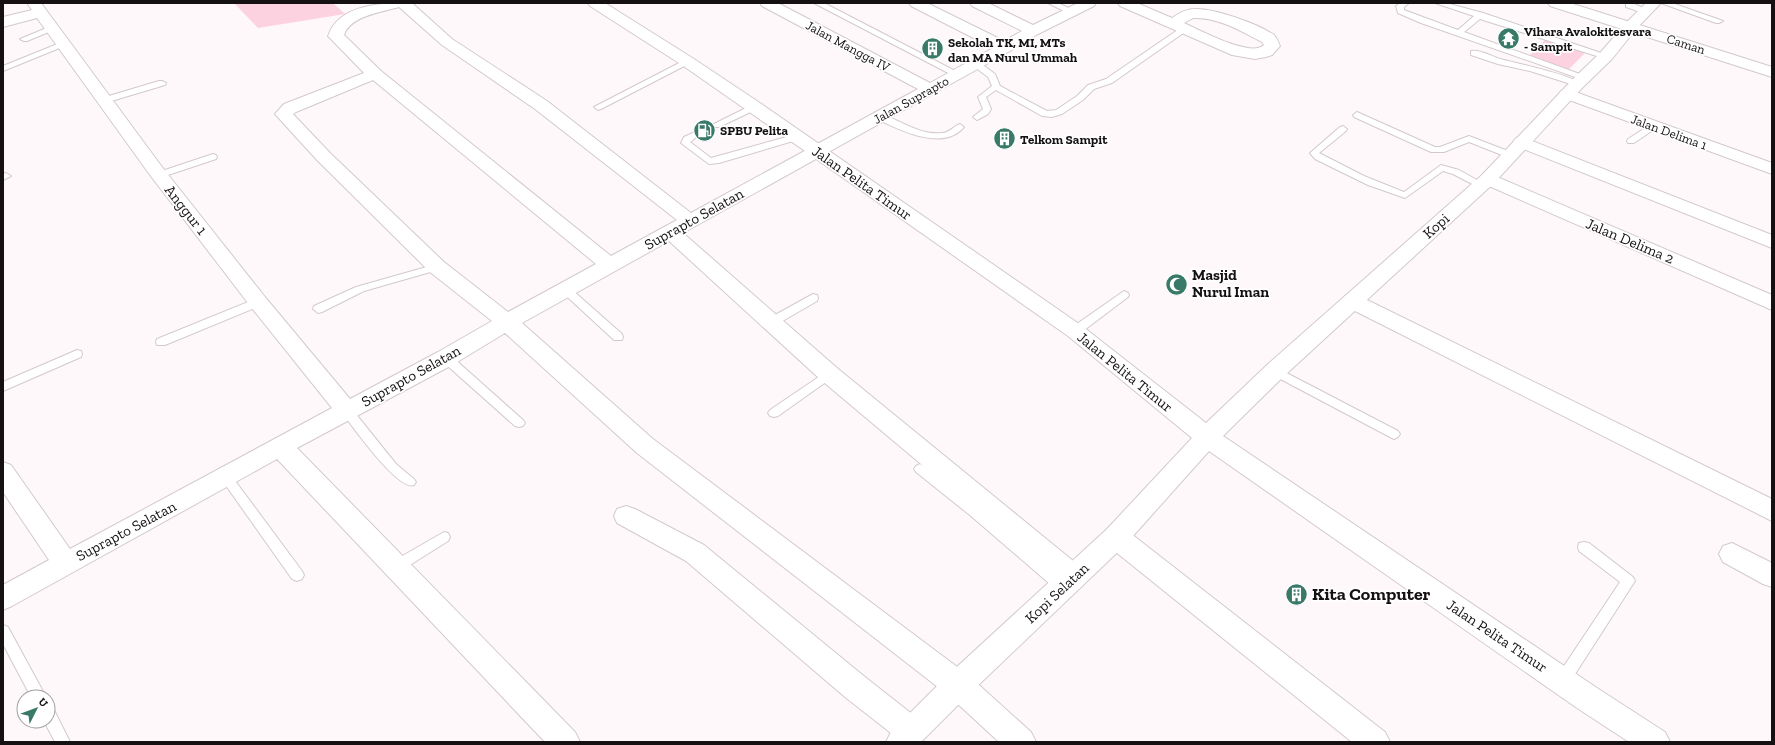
<svg xmlns="http://www.w3.org/2000/svg" width="1775" height="745" font-family="'Zilla Slab',serif">
<style>
.green{fill:#fcd2e1}
.lines{fill:none;stroke-linecap:round;stroke-linejoin:round}
.service-casing{stroke:#d3c9cd;stroke-width:2}
.minor-casing{stroke:#d3c9cd;stroke-width:2}
.tertiary-casing{stroke:#d3c9cd;stroke-width:2}
.service{fill:#fff;fill-rule:evenodd}
.minor{fill:#fff;fill-rule:evenodd}
.tertiary{fill:#fff;fill-rule:evenodd}
.labels{text-anchor:middle;dominant-baseline:central;stroke-width:3.5;stroke-linejoin:round;paint-order:stroke}
.far-poi-label{font-size:13px;font-weight:bold;fill:#151112;stroke:#fff;text-anchor:start}
.far-street-label{font-size:13px;fill:#151112;stroke:#fff}
.street-label{font-size:15px;fill:#151112;stroke:#fff}
.poi-label{font-size:15px;font-weight:bold;fill:#151112;stroke:#fff;text-anchor:start}
.near-poi-label{font-size:18px;font-weight:bold;fill:#151112;stroke:#fff;text-anchor:start}
</style>
<rect width="100%" height="100%" fill="#fef8fa"/>
<g class="green">
<path d="M234 3H333L345 14 258 28Z"/>
<path d="M1546 39 1585 53 1568 70 1529 56Z"/>
</g>
<g class="lines">
<defs>
<g id="service">
<path d="M814 3H824L961 74 960 76H954Z"/>
<path d="M1048 3H1058L1077 12 1073 14H1070Z"/>
<path d="M1400 3H1409L1404 7V10L1458 30 1474 16 1435 3H1446L1483 13 1610 56 1606 58H1603L1480 19 1464 32 1588 77 1587 79H1581L1421 23 1398 13 1396 6Z"/>
<path d="M1626 3H1632L1650 11 1649 13H1643L1626 7Z"/>
<path d="M1661 3H1672L1723 21 1719 23H1716Z"/>
<path d="M49 27H52L56 29 27 41H24L20 39Z"/>
<path d="M1182 27H1188L1189 29 1112 83 1094 89 1083 100 1062 114 1052 117 1042 116 996 90 986 97 991 109 988 114 977 120 973 117 983 109 978 97 992 86 988 77 973 66V62H979L995 74 1000 86 1047 111 1056 110 1077 96 1088 85 1106 79Z"/>
<path d="M60 43H63L67 45 3 71V66Z"/>
<path d="M1471 51C1481 49 1494 58 1504 60 1520 64 1571 75 1581 84L1577 86 1530 71 1498 64 1471 55Z"/>
<path d="M685 60H688L692 62 601 109 598 110 594 107Z"/>
<path d="M159 81H162L166 83 165 85 108 102H105L101 100 102 98Z"/>
<path d="M754 104 757 105V109L719 127H713L712 125Z"/>
<path d="M1357 112 1435 147H1440L1469 136 1513 153 1514 155 1510 158 1507 157 1469 142 1444 152H1431L1354 117 1353 115Z"/>
<path d="M880 114C901 120 920 136 943 133 950 132 954 126 960 124L964 127C943 152 900 130 877 119L876 117Z"/>
<path d="M1653 123 1657 126 1656 128 1634 143H1628L1627 141 1628 139Z"/>
<path d="M1343 126 1347 129 1346 131 1319 153 1364 176 1404 192 1441 165 1459 170 1486 185 1481 188 1478 187 1453 174 1443 171 1405 198 1368 185 1315 159 1310 153 1340 127Z"/>
<path d="M695 132 699 135 690 142 711 158 797 134 801 137 800 139 719 163 709 164 681 143 684 137Z"/>
<path d="M213 154 216 155 217 157 216 159 159 178 154 175 156 173Z"/>
<path d="M6 173 11 176 3 180V174Z"/>
<path d="M437 264 442 267 441 269 364 291 322 312 318 313 313 309 314 306 356 287Z"/>
<path d="M566 287 570 288 622 334 623 337 622 340H614L562 292 561 290 562 288Z"/>
<path d="M1124 291 1128 293 1129 295 1128 297 1079 334H1071L1070 331 1071 328Z"/>
<path d="M813 294 817 295 818 298 817 301 774 326H766L765 323 766 320Z"/>
<path d="M258 298 262 299 263 302 262 305 165 345H157L156 342 157 339Z"/>
<path d="M77 350 81 351 82 354 81 357 3 391V382Z"/>
<path d="M446 354 450 355 523 420 525 423 523 426 519 427 515 426 442 361 441 358 442 355Z"/>
<path d="M1275 367 1398 431 1400 434 1398 437 1394 439 1390 437 1271 374 1270 371 1271 368Z"/>
<path d="M829 370 833 371 835 374 833 377 778 416 774 417 770 416 768 413 770 410Z"/>
<path d="M347 407 351 408 396 464 414 479 416 482 414 485C398 491 354 428 343 414L341 411 343 408Z"/>
<path d="M920 464 924 466 979 508 1068 583 1070 587 1068 591 1063 593 1058 591 971 516 916 472 914 469 916 466Z"/>
<path d="M226 472 230 474 302 571 304 575 302 579 297 581 292 579 222 480 220 477 222 474Z"/>
<path d="M444 532 448 533 450 537 448 541 402 570 397 572 392 570 391 566 392 562Z"/>
<path d="M1584 542 1589 543 1633 577 1635 581 1568 685 1563 687 1558 685 1556 680 1558 675 1620 582 1579 551 1578 547 1579 543Z"/>
<path d="M3 625 8 627 46 697H31L3 644Z"/>
<path d="M48 706 53 708 70 742H55L44 721H48Z"/>
</g>
<g id="minor">
<path d="M27 3H41L162 167 265 297 350 399 438 352 492 321 430 272 317 160 275 114 284 104 364 73 328 36C339 3 384 3 412 3L452 39 547 101 691 213 918 89 762 6 760 3H778L930 83 993 48 911 6 909 3H927L1004 41 1022 31 972 6 970 3H988L1033 25 1078 3H1096L1094 6 1038 34 1010 51 683 233 837 368 1083 569 1087 577 1083 585 1074 588 1065 585 821 380 669 241 522 323 653 439 968 675 1031 732 1036 742H999L948 695 637 453 505 333 454 364 297 448 575 732 580 742H545L277 459 12 606 3 610V585L49 560 3 492V462L11 465 70 549 332 408 251 307 150 175 37 18 3 27V17L32 10ZM399 7 442 45 535 109 677 220 611 256 381 71 344 35C350 16 382 12 399 7ZM373 80 596 264 508 312 444 262 329 152 293 114 296 112Z"/>
<path d="M1118 3H1137L1172 18C1179 13 1186 9 1195 9 1213 8 1259 24 1274 35 1277 38 1278 42 1280 46L1272 55 1266 57 1255 59 1232 55 1120 6ZM1193 18C1218 17 1241 31 1262 42L1264 45C1251 58 1200 30 1184 23Z"/>
<path d="M1548 3H1570L1772 67V77L1550 6Z"/>
<path d="M1567 89 1772 163V174L1561 97 1559 94 1561 91Z"/>
<path d="M1522 137 1772 235V248L1516 146 1513 142 1516 138Z"/>
<path d="M1488 173 1772 295V310L1482 183 1479 179 1482 175Z"/>
<path d="M1352 294 1359 296 1772 499V521L1345 306 1342 301 1345 296Z"/>
<path d="M626 506 635 509 704 545 865 677 921 721 926 731 921 741H901L845 697 686 561 617 523 614 516 617 509Z"/>
<path d="M1116 526 1125 529 1385 732 1390 742H1352L1107 545 1103 537 1107 529Z"/>
<path d="M1732 543 1772 563V587L1763 584 1723 562 1719 554 1723 546Z"/>
</g>
<path id="tertiary" d="M588 3H605L694 59 760 103 1082 326 1206 423 1267 365 1482 175 1571 81 1600 53 1626 23 1646 3H1661L1636 29 1612 59 1583 87 1494 183 1283 377 1223 436 1597 688 1665 732 1670 742H1629L1577 708 1209 451 1125 545 968 695 921 742H886L891 732 948 675 1107 529 1192 438 1068 336 748 111 682 65 590 6Z"/>
</defs>
<use href="#service" class="service-casing"/>
<use href="#minor" class="minor-casing"/>
<use href="#tertiary" class="tertiary-casing"/>
<use href="#service" class="service"/>
<use href="#minor" class="minor"/>
<use href="#tertiary" class="tertiary"/>
</g>
<defs>
<symbol id="temple-disc" viewBox="-11 -11 22 22"><circle r="9.5" fill="#387968" stroke="#fff"/><path d="M0-6L5-2H3V0L6.5 2.5H4V6H1.5V3h-3V6H-4V2.5H-6.5L-3 0V-2H-5Z" fill="#fff"/></symbol>
<symbol id="building-disc" viewBox="-11 -11 22 22"><circle r="9.5" fill="#387968" stroke="#fff"/><path d="M-4-6H4V6H1V3H-1V6H-4ZM-2.5-4.3h1.7v1.8h-1.7ZM.8-4.3h1.7v1.8H.8ZM-2.5-1h1.7V.8h-1.7ZM.8-1h1.7V.8H.8Z" fill="#fff"/></symbol>
<symbol id="fuel-disc" viewBox="-11 -11 22 22"><circle r="9.5" fill="#387968" stroke="#fff"/><path d="M-5.5-6h7V0h2V4h1.3V-2.5L3-4.5l.8-.8L6-3V5H2.5V1h-1V6h-7ZM-4.2-4.7v3.2H.2V-4.7Z" fill="#fff"/></symbol>
<symbol id="mosque-disc" viewBox="-11 -11 22 22"><circle r="9.5" fill="#387968" stroke="#fff"/><path d="M3.5-4.9A6 6 0 1 0 3.5 4.9A5 5 0 1 1 3.5-4.9Z" fill="#fff"/></symbol>
</defs>
<g fill-rule="evenodd">
<use href="#temple-disc" x="1496" y="26" width="25" height="25"/>
<use href="#building-disc" x="920" y="36" width="25" height="25"/>
<use href="#fuel-disc" x="692" y="118" width="25" height="25"/>
<use href="#building-disc" x="992" y="126" width="25" height="25"/>
<use href="#mosque-disc" x="1164" y="272" width="25" height="25"/>
<use href="#building-disc" x="1284" y="582" width="25" height="25"/>
</g>
<g class="labels">
<g class="far-poi-label">
<text x="1524" y="31">Vihara Avalokitesvara<tspan x="1524" dy="15">- Sampit</tspan></text>
<text x="948" y="42">Sekolah TK, MI, MTs<tspan x="948" dy="15">dan MA Nurul Ummah</tspan></text>
<text x="720" y="130">SPBU Pelita</text>
<text x="1020" y="139">Telkom Sampit</text>
</g>
<g class="far-street-label">
<text transform="translate(1686 44) rotate(18)">Caman</text>
<text transform="translate(848 46) rotate(28)">Jalan Mangga IV</text>
<text transform="translate(911 100) rotate(-29)">Jalan Suprapto</text>
<text transform="translate(1669 132) rotate(20)">Jalan Delima 1</text>
</g>
<g class="street-label">
<text transform="translate(862 183) rotate(35)">Jalan Pelita Timur</text>
<text transform="translate(186 210) rotate(52)">Anggur 1</text>
<text transform="translate(694 219) rotate(-29)">Suprapto Selatan</text>
<text transform="translate(1436 226) rotate(-42)">Kopi</text>
<text transform="translate(1630 241) rotate(23)">Jalan Delima 2</text>
<text transform="translate(1125 372) rotate(39)">Jalan Pelita Timur</text>
<text transform="translate(411 376) rotate(-29)">Suprapto Selatan</text>
<text transform="translate(126 531) rotate(-28)">Suprapto Selatan</text>
<text transform="translate(1057 593) rotate(-43)">Kopi Selatan</text>
<text transform="translate(1497 636) rotate(34)">Jalan Pelita Timur</text>
</g>
<g class="poi-label">
<text x="1192" y="275">Masjid<tspan x="1192" dy="17">Nurul Iman</tspan></text>
</g>
<g class="near-poi-label">
<text x="1312" y="594">Kita Computer</text>
</g>
</g>
<rect width="1775" height="745" fill="none" stroke="#151112" stroke-width="8"/>
<g transform="translate(36 709) rotate(48)"><circle r="19" fill="#ffffff" stroke="#a1a0a0"/>
<path d="M0-3L7 15L0 10L-7 15Z" fill="#387968"/>
<text y="-6" font-size="11" font-weight="bold" text-anchor="middle" fill="#151112">U</text>
</g>
</svg>
